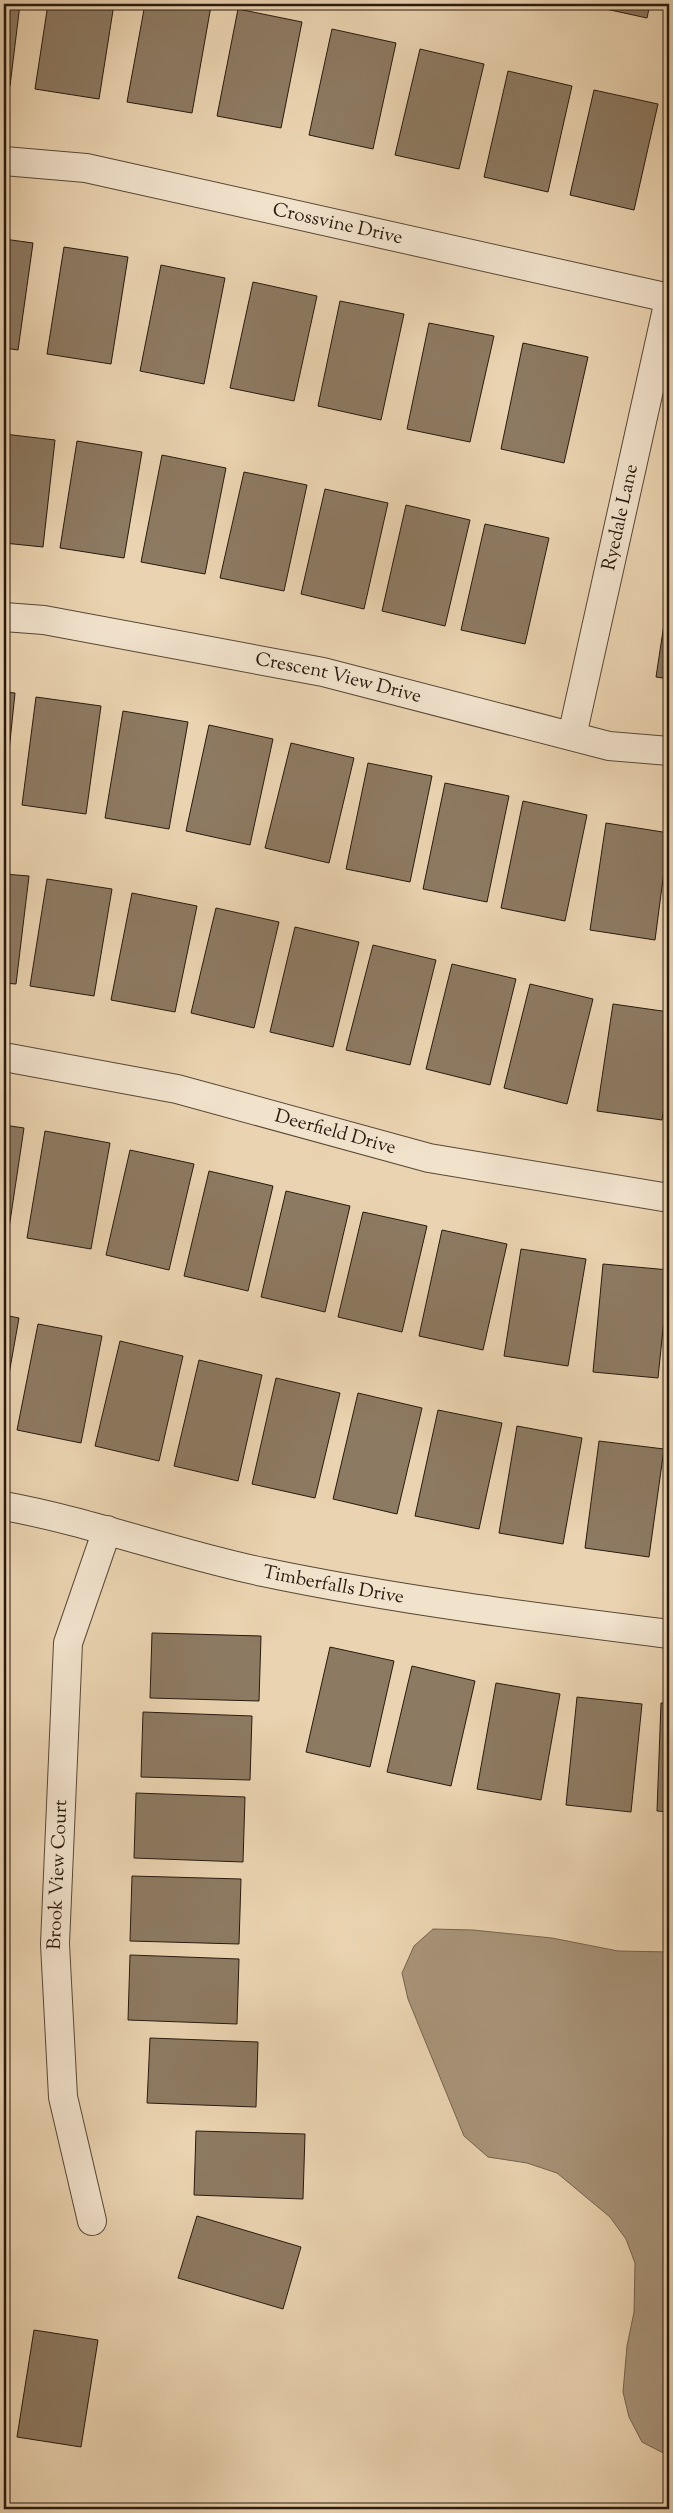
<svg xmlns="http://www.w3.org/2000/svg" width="673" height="2513" font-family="'Sorts Mill Goudy',serif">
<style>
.water{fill:#a89479;stroke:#75634e}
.building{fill:#8d7a62;stroke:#281a0e}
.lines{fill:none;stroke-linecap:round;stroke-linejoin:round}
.minor-casing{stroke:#584836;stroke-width:30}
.minor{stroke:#f1e2cc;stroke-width:28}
.labels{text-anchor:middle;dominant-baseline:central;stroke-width:4.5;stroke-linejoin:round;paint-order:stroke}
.street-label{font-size:19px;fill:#281a0e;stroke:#f1e2cc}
</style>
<rect width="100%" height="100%" fill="#ead3b0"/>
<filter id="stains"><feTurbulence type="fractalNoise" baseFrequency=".004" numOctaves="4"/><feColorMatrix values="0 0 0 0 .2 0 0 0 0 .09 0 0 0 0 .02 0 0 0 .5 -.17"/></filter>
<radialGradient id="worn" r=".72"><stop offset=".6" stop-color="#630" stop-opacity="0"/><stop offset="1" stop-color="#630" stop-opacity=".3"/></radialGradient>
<path class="water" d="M433 1929 473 1930 552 1938 618 1951 669 1952V2456L642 2442 629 2417 623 2392 627 2346 634 2312 635 2263 626 2239 610 2217 557 2173 527 2163 488 2157 464 2136 408 1999 402 1973 414 1946Z"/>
<g class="building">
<path d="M4 4H20L10 86 4 85Z"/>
<path d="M48 4H114L99 99 35 89Z"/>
<path d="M145 4H197L211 6 192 113 127 102Z"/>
<path d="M583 4H650L647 18Z"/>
<path d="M238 9 302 22 281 128 217 116Z"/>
<path d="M332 29 396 43 373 149 309 135Z"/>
<path d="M420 49 484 64 459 169 395 155Z"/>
<path d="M508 71 572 86 548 192 484 177Z"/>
<path d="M594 90 658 104 634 210 570 195Z"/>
<path d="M669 192V223L664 222Z"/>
<path d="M4 239 33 243 18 350 4 348Z"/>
<path d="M64 247 128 257 111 364 47 354Z"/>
<path d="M161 265 225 278 204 384 140 371Z"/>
<path d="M253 282 317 296 294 401 230 388Z"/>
<path d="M340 301 404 314 381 420 318 406Z"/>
<path d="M429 323 494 336 470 442 407 429Z"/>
<path d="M523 343 588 357 564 463 501 449Z"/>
<path d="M4 434 55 440 43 547 4 543Z"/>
<path d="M77 441 142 452 124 558 60 548Z"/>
<path d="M162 455 226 468 205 574 141 562Z"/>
<path d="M244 472 307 485 284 591 220 578Z"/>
<path d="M325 489 388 503 364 609 301 594Z"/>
<path d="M406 505 470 520 445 626 382 611Z"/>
<path d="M485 524 549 538 525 644 461 630Z"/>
<path d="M669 591V679L656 677Z"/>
<path d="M4 692 15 693 4 800Z"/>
<path d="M36 697 101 706 86 814 22 805Z"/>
<path d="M123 711 188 722 169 829 105 818Z"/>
<path d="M209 725 273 739 250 845 186 831Z"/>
<path d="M291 743 354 758 329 863 265 848Z"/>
<path d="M368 763 432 776 410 882 346 869Z"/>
<path d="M445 783 509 796 487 902 423 889Z"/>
<path d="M523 801 587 815 565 921 501 908Z"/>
<path d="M606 823 669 833 655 940 590 930Z"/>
<path d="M4 874 29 876 16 984 4 983Z"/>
<path d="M47 879 112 889 94 996 30 986Z"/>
<path d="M132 893 197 906 175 1012 111 1000Z"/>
<path d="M216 908 279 922 254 1028 191 1013Z"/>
<path d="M295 927 359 942 333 1047 270 1032Z"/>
<path d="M373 945 436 960 410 1065 346 1050Z"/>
<path d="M452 964 516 979 490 1085 426 1069Z"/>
<path d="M530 984 593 999 567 1104 504 1088Z"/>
<path d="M613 1004 669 1012V1071L662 1120 597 1111Z"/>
<path d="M4 1125 24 1128 8 1235 4 1234Z"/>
<path d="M45 1131 110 1143 91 1249 27 1238Z"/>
<path d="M130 1150 194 1164 169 1270 106 1255Z"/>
<path d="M209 1171 273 1186 248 1291 184 1276Z"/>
<path d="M286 1191 350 1206 325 1312 261 1297Z"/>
<path d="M363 1212 427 1226 402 1332 338 1317Z"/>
<path d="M442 1230 507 1244 483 1350 419 1336Z"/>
<path d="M521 1249 586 1259 568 1366 504 1356Z"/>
<path d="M603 1264 669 1270 658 1378 593 1372Z"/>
<path d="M4 1315 19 1318 4 1402Z"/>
<path d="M38 1324 102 1336 81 1443 17 1430Z"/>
<path d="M120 1341 183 1356 159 1461 95 1446Z"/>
<path d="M199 1360 262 1375 238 1481 174 1466Z"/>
<path d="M276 1378 340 1393 315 1498 252 1484Z"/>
<path d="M358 1393 422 1408 397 1514 333 1499Z"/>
<path d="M438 1410 502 1423 479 1529 415 1516Z"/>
<path d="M517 1426 582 1438 563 1544 499 1533Z"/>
<path d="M599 1441 664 1449 649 1557 585 1548Z"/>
<path d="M152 1633 261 1636 259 1701 150 1698Z"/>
<path d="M330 1647 394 1661 370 1767 306 1752Z"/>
<path d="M412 1666 475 1681 451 1786 387 1772Z"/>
<path d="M496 1683 560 1694 541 1800 477 1789Z"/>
<path d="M577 1697 642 1704 631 1812 566 1805Z"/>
<path d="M661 1703H669V1812L657 1811Z"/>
<path d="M143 1712 252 1716 250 1780 141 1777Z"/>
<path d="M136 1793 245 1797 243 1862 134 1858Z"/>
<path d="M132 1876 241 1879 239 1944 130 1941Z"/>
<path d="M130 1955 239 1959 237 2024 128 2020Z"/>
<path d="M150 2038 258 2042 256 2107 147 2103Z"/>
<path d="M196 2131 305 2134 303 2199 194 2195Z"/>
<path d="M197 2216 301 2247 283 2309 178 2278Z"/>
<path d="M34 2330 98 2340 81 2447 17 2437Z"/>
</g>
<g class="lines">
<defs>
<g id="minor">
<path id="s1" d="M4 161 86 168 669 298"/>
<path id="s2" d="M4 617 44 620 323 672 609 746 669 751"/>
<path id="s3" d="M572 736 669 300"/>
<path id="s4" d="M4 1057 177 1089 429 1158 669 1198"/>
<path id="s5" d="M4 1506C92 1522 176 1554 263 1572 397 1600 533 1617 669 1634"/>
<path id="s6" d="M92 2221 63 2097 55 1944 68 1643 107 1530"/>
</g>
</defs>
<use href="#minor" class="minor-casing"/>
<use href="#minor" class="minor"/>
</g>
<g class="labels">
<g class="street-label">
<text stroke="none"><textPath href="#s1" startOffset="340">Crossvine Drive</textPath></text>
<text stroke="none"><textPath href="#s3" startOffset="224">Ryedale Lane</textPath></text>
<text stroke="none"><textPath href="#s2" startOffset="340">Crescent View Drive</textPath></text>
<text stroke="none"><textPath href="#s4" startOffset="340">Deerfield Drive</textPath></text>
<text stroke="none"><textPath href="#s5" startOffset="339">Timberfalls Drive</textPath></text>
<text stroke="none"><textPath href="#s6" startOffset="350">Brook View Court</textPath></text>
</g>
</g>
<rect width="673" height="2513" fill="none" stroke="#ead3b0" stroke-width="20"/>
<rect x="5" y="5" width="663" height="2503" fill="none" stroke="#281a0e" stroke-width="2.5"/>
<rect x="10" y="10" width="653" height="2493" fill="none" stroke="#281a0e"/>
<rect width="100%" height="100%" filter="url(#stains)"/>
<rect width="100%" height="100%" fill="url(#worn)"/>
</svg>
